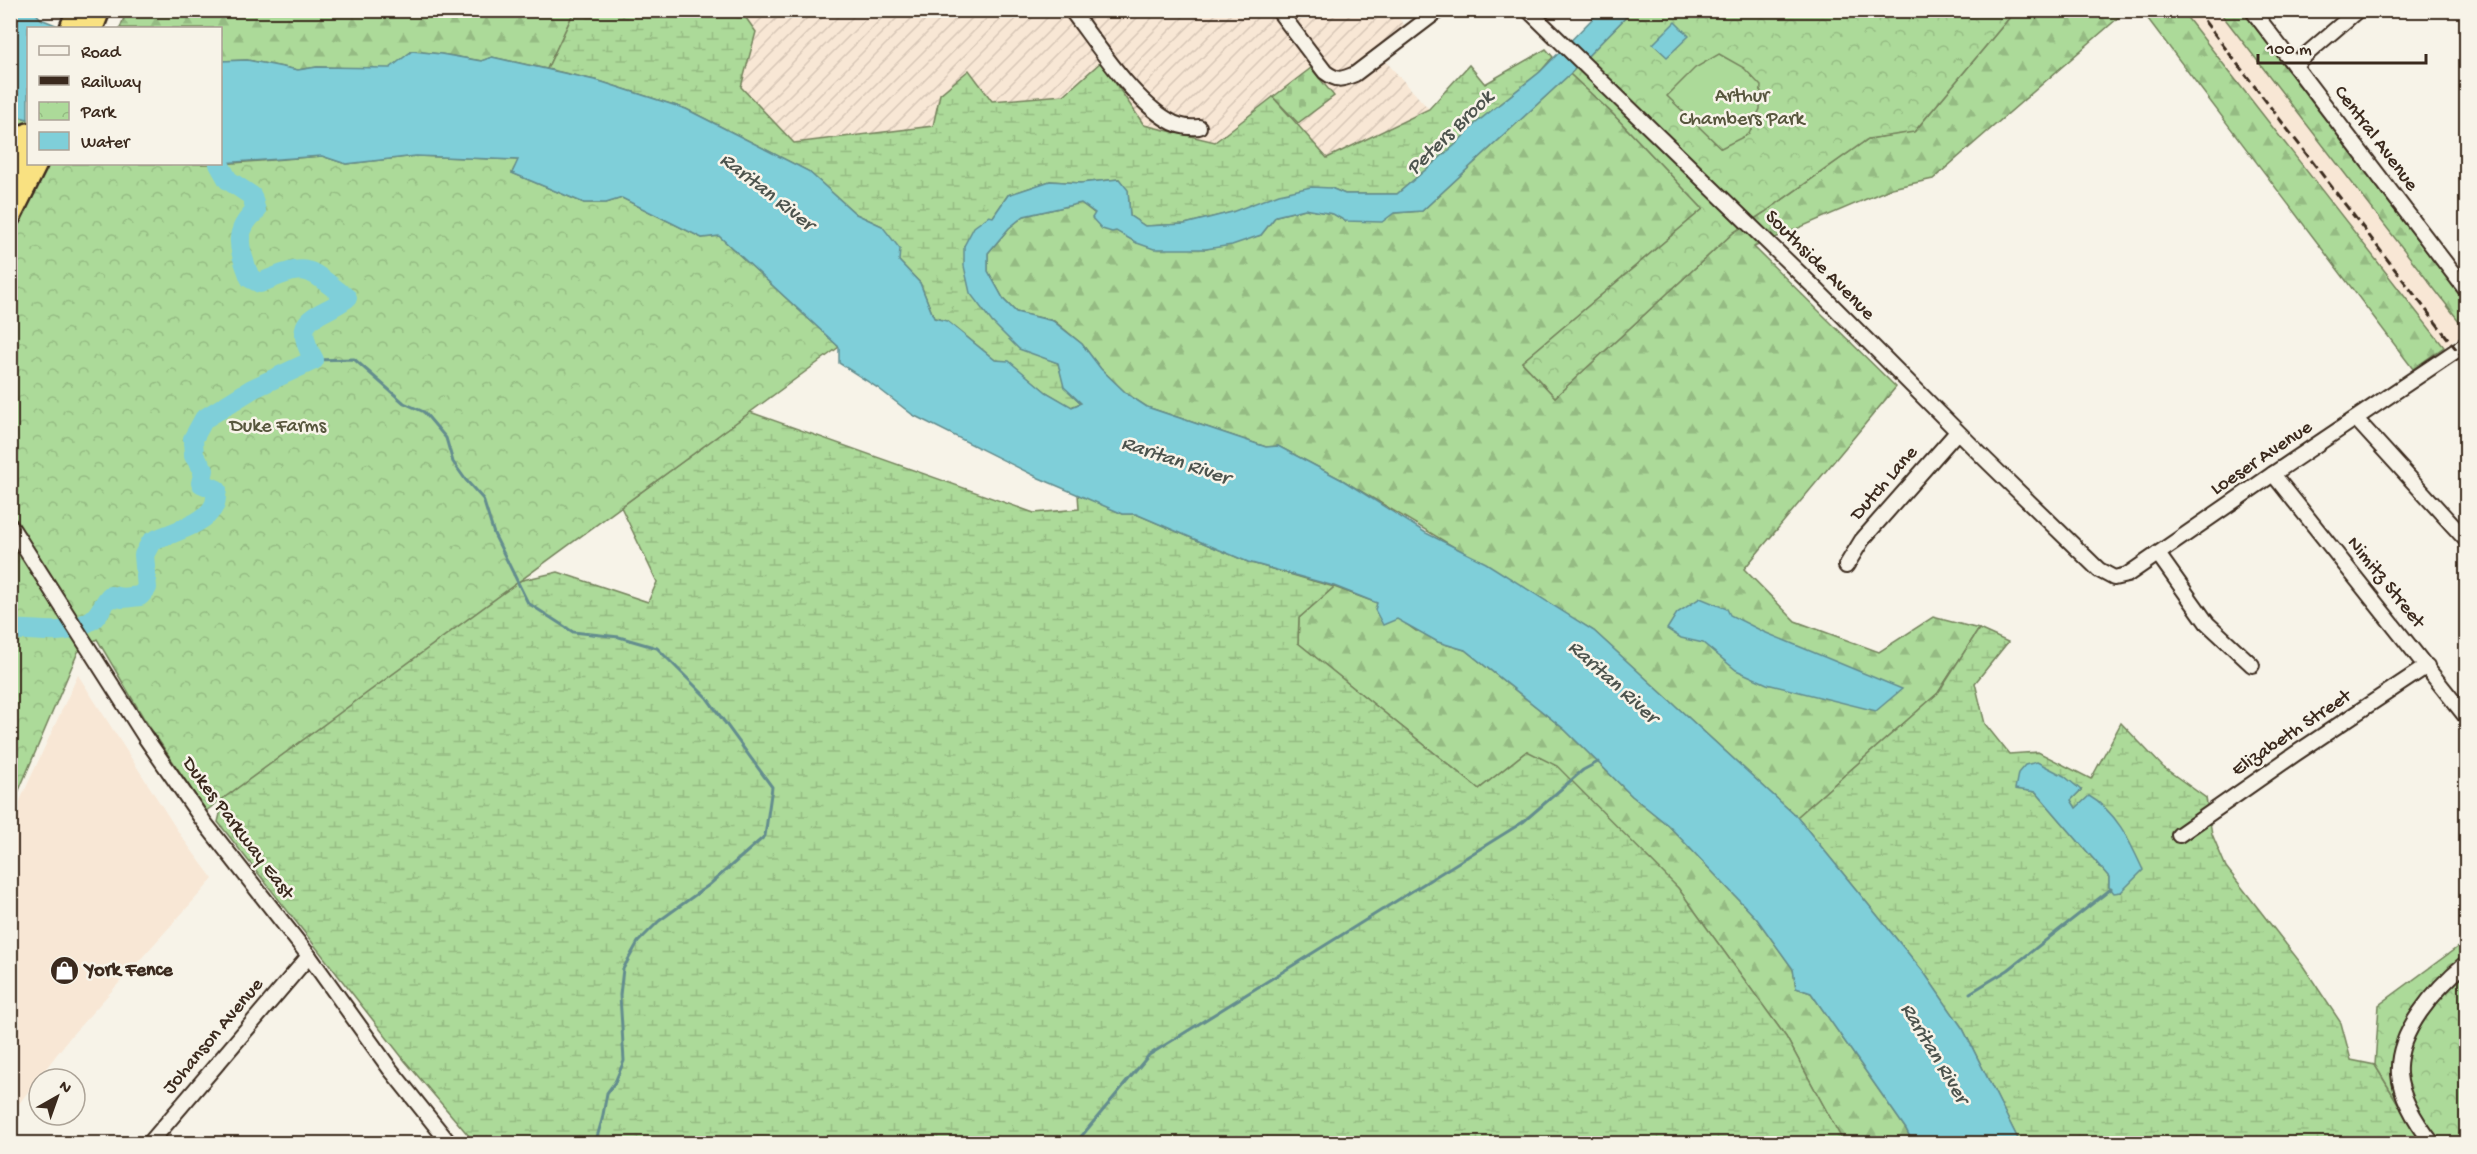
<svg xmlns="http://www.w3.org/2000/svg" width="2477" height="1154" font-family="'Gochi Hand',sans-serif">
<style>
.built{fill:#f8e7d5}
.industrial{fill:url(#industrial-furrows)}
.forest{fill:url(#forest-firs);stroke:#74825c;stroke-width:1.5}
.wetland{fill:url(#wetland-marsh);stroke:#74825c;stroke-width:1.5;fill-rule:evenodd}
.cemetery{fill:url(#cemetery-stones);stroke:#74825c;stroke-width:1.5}
.park{fill:url(#park-crowns);stroke:#74825c;stroke-width:1.5}
.pitch{fill:#acda99;stroke:#74825c;stroke-width:1.5}
.water{fill:#7fcfd9;stroke:#648d8e;stroke-width:1.5}
.lines{fill:none;stroke-linecap:round;stroke-linejoin:round}
.stream{stroke:#648d8e;stroke-width:3}
.river{stroke:#7fcfd9;stroke-width:20}
.minor-casing{stroke:#3b2a1e;stroke-width:18}
.highway-casing{stroke:#3b2a1e;stroke-width:26}
.minor{stroke:#f7f3e8;stroke-width:14}
.highway{stroke:#f9e181;stroke-width:21}
.rail{stroke:#3b2a1e;stroke-width:3;stroke-dasharray:9 4.5;stroke-linecap:butt}
.labels{text-anchor:middle;dominant-baseline:central;stroke-width:5;stroke-linejoin:round;paint-order:stroke}
.park-label{font-size:20px;fill:#57563d;stroke:#f7f3e8}
.street-label{font-size:20px;fill:#3b2a1e;stroke:#f7f3e8}
.poi-label{font-size:20px;font-weight:bold;fill:#3b2a1e;stroke:#f7f3e8;text-anchor:start}
.water-label{font-size:21px;font-style:italic;fill:#4c534d;stroke:#f7f3e8}
</style>
<defs>
<pattern id="industrial-furrows" width="10" height="10" patternUnits="userSpaceOnUse" patternTransform="scale(1.5)"><rect width="10" height="10" fill="#f8e7d5"/><path d="M-1 1l2-2M0 10L10 0M9 11l2-2" fill="none" stroke="#d6c6b6"/></pattern>
<pattern id="forest-firs" width="22" height="20" patternUnits="userSpaceOnUse" patternTransform="scale(1.5)"><rect width="22" height="20" fill="#acda99"/><path d="M5 1l3.5 6h-7zM16 11l3.5 6h-7z" fill="#95bb83"/></pattern>
<pattern id="wetland-marsh" width="20" height="14" patternUnits="userSpaceOnUse" patternTransform="scale(1.5)"><rect width="20" height="14" fill="#acda99"/><path d="M1 5h8M5 5V1M11 12h8M15 12V8" fill="none" stroke="#95bb83"/></pattern>
<pattern id="cemetery-stones" width="16" height="16" patternUnits="userSpaceOnUse" patternTransform="scale(1.5)"><rect width="16" height="16" fill="#acda99"/><path d="M2 7V4a2 2 0 0 1 4 0v3zM10 15v-3a2 2 0 0 1 4 0v3z" fill="#95bb83"/></pattern>
<pattern id="park-crowns" width="20" height="18" patternUnits="userSpaceOnUse" patternTransform="scale(1.5)"><rect width="20" height="18" fill="#acda99"/><path d="M2 6a3 3 0 1 1 6 0M12 15a3 3 0 1 1 6 0" fill="none" stroke="#95bb83"/></pattern>
</defs>
<rect width="100%" height="100%" fill="#f7f3e8"/>
<filter id="ink" filterUnits="userSpaceOnUse"><feTurbulence type="fractalNoise" baseFrequency=".0167" numOctaves="2"/><feDisplacementMap in="SourceGraphic" scale="12" xChannelSelector="R" yChannelSelector="G"/><feConvolveMatrix kernelMatrix="1 2 1 2 8 2 1 2 1" color-interpolation-filters="sRGB"/></filter>
<g filter="url(#ink)">
<g class="built">
<path d="M2182 11H2219L2466 331 2444 347Z"/>
<path d="M78 675 181 836 213 879 71 1036 14 1110 11 1107V820Z"/>
</g>
<path class="industrial" d="M741 11H1393L1409 31 1379 54 1429 109 1327 158 1273 98 1215 142 1144 125 1101 62 1064 95 992 101 969 70 940 94 933 126 794 143 741 87 756 32Z"/>
<g class="forest">
<path d="M127 10 578 11 572 16 547 69 492 57 482 61 441 54 412 51 390 69 317 67 298 70 247 60 221 61 220 28H120Z"/>
<path d="M2015 11H2126L1933 179 1892 188 1754 247 1896 387 1744 569 1795 621 1879 652 1933 617 1979 629 1938 693 1797 817 1594 631 1344 481 1278 446 1266 447 1147 407 1127 394 1101 369 1082 344 1054 321 1016 312 1004 300 988 271V253L1009 228 1024 216 1081 203 1116 230 1137 243 1206 249 1261 235 1276 216 1305 209 1334 214 1345 221 1394 213 1422 211 1570 74 1612 113 1703 209 1522 362 1555 397 1734 232 1765 212 1868 139 1915 131Z"/>
<path d="M2142 11H2182L2444 347 2413 369Z"/>
<path d="M2219 11H2243L2466 303V330Z"/>
<path d="M1334 587 1377 603 1416 631H1420L1438 642 1465 650 1564 729 1632 796 1669 826 1757 919 1793 969 1796 988 1811 993 1906 1129 1913 1143H1844L1786 1037 1678 888 1527 751 1479 789 1298 643 1299 618Z"/>
</g>
<g class="wetland">
<path d="M578 11H741L756 32 741 87 794 143 933 126 940 94 969 70 992 101 1064 95 1101 62 1144 125 1215 142 1273 97 1327 158 1429 109 1469 65 1485 84 1546 49 1553 57 1540 72 1476 123 1455 145 1397 194H1345L1331 188 1185 224 1145 226 1130 216 1128 191 1119 179 1080 183 1050 181 1008 195 993 217 964 246 1019 348 1058 363 1065 387 1081 403 1071 407 1046 392 1009 362 995 360 947 321 934 318 920 283 899 261 882 226 856 214 808 171 686 109 599 81 547 69 572 16Z"/>
<path d="M750 412 1034 513 1079 509 1078 494 1123 514H1136L1248 562 1334 587 1299 618 1298 643 1479 789 1527 751 1557 766 1678 888 1786 1037 1844 1143H475L405 1061 218 822 222 806 219 801 518 581 558 572 648 602 657 582 621 507Z"/>
<path d="M1979 629 2008 642 1975 683 1985 724 2009 754 2038 752 2091 779 2121 723 2163 767 2206 798 2212 834 2226 867 2303 966 2341 1023 2351 1060 2375 1065 2422 1143H2020L1963 1029 1925 974 1797 817 1938 693ZM2015 788 2081 790 2071 800 2121 892 2109 887V877L2036 792Z"/>
</g>
<path class="cemetery" d="M1311 68 1334 96 1298 123 1273 97Z"/>
<g class="park">
<path d="M1632 11H2015L1914 132 1868 139 1765 212 1734 232 1555 397 1522 362 1703 209 1612 113 1570 74Z"/>
<path d="M10 115 28 119V164H220L322 156 346 164 416 156 519 160 512 173 584 203H606L622 198 702 238 719 236 839 347 206 811 143 717 97 639 78 652 11 809Z"/>
<path d="M2466 941V1143H2422L2375 1065 2379 1005Z"/>
</g>
<path class="pitch" d="M1719 54 1744 68 1761 86 1760 109 1749 134 1721 148 1667 96 1695 68Z"/>
<g class="water">
<path d="M11 11H34L41 19 63 28H28V119L11 115Z"/>
<path d="M1600 11H1632L1570 74 1422 211 1394 213 1382 222 1345 221 1333 214 1305 209 1276 216 1261 235 1232 245 1206 249H1154L1137 243 1116 231 1112 232 1102 229 1092 218 1095 213 1081 203 1024 216 1009 228 988 253V271L1004 300 1016 312 1053 321 1082 344 1101 369 1127 394 1147 407 1266 447 1278 446 1344 481 1426 533 1486 563 1594 631 1797 817 1925 974 1963 1029 2020 1143H1913L1906 1129 1811 993 1796 988 1793 969 1757 919 1669 826 1632 796 1564 729 1465 650 1438 642 1397 619 1383 625 1375 610 1377 603 1334 586 1248 562 1136 514H1123L1039 478 913 415 878 388 839 363V347L719 236 702 238 622 198 606 203H584L512 173 518 160 416 156 346 164 322 156 221 163V61L247 60 298 70 317 67 390 68 412 51 441 54 481 61 492 57 599 81 686 109 808 171 856 214 882 226 900 249 899 261 920 283 934 318 947 321 995 360 1009 361 1046 392 1072 407 1081 403 1064 387 1058 363 1019 349 992 322 970 293 964 266V246L974 227 989 216 993 217 1008 195 1050 181 1080 183 1119 179 1128 190 1130 216 1145 226 1185 224 1232 212 1279 194 1311 187 1331 188 1345 194H1397L1455 145 1476 123 1540 72Z"/>
<path d="M1675 22 1689 36 1667 57 1653 44Z"/>
<path d="M1700 598 1727 609 1730 615 1764 632 1902 689 1876 711 1767 684 1736 670 1703 643 1681 638 1667 629 1677 613Z"/>
<path d="M2037 762 2064 776 2081 790 2071 800 2076 808 2089 796C2117 812 2130 842 2143 870L2121 892 2114 893 2109 887V877L2036 792 2015 789 2018 773 2025 765Z"/>
</g>
<g class="lines">
<g class="stream">
<path d="M314 360 354 359 404 403 424 412 446 438 453 462 465 479 483 499 494 534 528 603 573 632 619 637 657 648 707 698 772 787 765 836 709 885 659 921 638 942 623 969 620 995 624 1061 615 1082 607 1093 602 1120 595 1144"/>
<path d="M1970 993 2008 970 2111 889"/>
<path d="M1075 1144 1149 1055 1523 822 1583 770 1598 762"/>
</g>
<path class="river" d="M10 630C43 628 63 639 93 619 100 614 104 602 110 596L123 598 140 596 147 588 144 555 151 542C170 532 205 526 215 504 216 500 216 494 217 490L201 483 204 470 194 456 193 439 204 419 252 389 314 360C289 315 317 320 347 298 305 267 311 262 260 283L250 278C240 250 231 233 256 211L252 196 228 180 219 164"/>
<defs>
<g id="minor">
<path d="M1071 10C1097 44 1132 99 1168 120 1177 126 1189 128 1199 127"/>
<path d="M1278 10 1325 72C1337 81 1341 80 1355 74L1439 10"/>
<path d="M1528 10 1818 291 1986 460 2099 570 2114 578 2127 575 2273 474 2466 344"/>
<path d="M2252 10 2466 290"/>
<path d="M2294 65 2358 10"/>
<path d="M2356 419 2466 540"/>
<path d="M2273 474 2466 717"/>
<path d="M10 525 145 737 204 822 309 956 390 1069 450 1144"/>
<path d="M2158 554 2207 623 2252 665"/>
<path d="M1846 566 1862 540 1957 432"/>
<path d="M2179 835 2295 754 2427 666"/>
<path d="M149 1144 309 956"/>
<path d="M2433 1144C2418 1125 2401 1099 2399 1074 2396 1032 2436 988 2466 963"/>
</g>
<g id="highway">
<path d="M71 28 78 10"/>
<path d="M92 28 99 10"/>
<path d="M10 173 28 134"/>
<path d="M10 216 36 164"/>
</g>
</defs>
<use href="#minor" class="minor-casing"/>
<use href="#highway" class="highway-casing"/>
<use href="#minor" class="minor"/>
<use href="#highway" class="highway"/>
<path class="rail" d="M2196 10 2466 362"/>
</g>
</g>
<defs>
<symbol id="shop-disc" viewBox="-11 -11 22 22"><circle r="9.5" fill="#3b2a1e" stroke="#f7f3e8"/><path d="M-5-2.5h2.3a2.7 3.5 0 0 1 5.4 0H5L5.5 6h-11ZM-1.5-2.5h3a1.5 2.3 0 0 0-3 0Z" fill="#fff"/></symbol>
</defs>
<g fill-rule="evenodd">
<use href="#shop-disc" x="48" y="954" width="33" height="33"/>
</g>
<g class="labels">
<g class="park-label">
<text x="1742" y="97">Arthur<tspan x="1742" dy="23">Chambers Park</tspan></text>
<text x="278" y="427">Duke Farms</text>
</g>
<g class="street-label">
<text transform="translate(2375 139) rotate(53)">Central Avenue</text>
<text transform="translate(1819 266) rotate(45)">Southside Avenue</text>
<text transform="translate(2262 459) rotate(-34)">Loeser Avenue</text>
<text transform="translate(1885 484) rotate(-49)">Dutch Lane</text>
<text transform="translate(2385 583) rotate(51)">Nimitz Street</text>
<text transform="translate(2292 734) rotate(-34)">Elizabeth Street</text>
<text transform="translate(237 829) rotate(53)">Dukes Parkway East</text>
<text transform="translate(214 1037) rotate(-50)">Johanson Avenue</text>
</g>
<g class="poi-label">
<text x="85" y="971">York Fence</text>
</g>
<g class="water-label">
<text transform="translate(1451 134) rotate(-44)">Peters Brook</text>
<text transform="translate(766 193) rotate(38)">Raritan River</text>
<text transform="translate(1175 462) rotate(19)">Raritan River</text>
<text transform="translate(1612 683) rotate(42)">Raritan River</text>
<text transform="translate(1933 1054) rotate(59)">Raritan River</text>
</g>
</g>
<rect width="2477" height="1154" fill="none" stroke="#f7f3e8" stroke-width="36"/>
<rect x="18" y="18" width="2441" height="1118" fill="none" stroke="#3b2a1e" stroke-width="2" filter="url(#ink)"/>
<rect x="27" y="27" width="195" height="138" fill="#f7f3e8" stroke="#aca397" stroke-width="1.5"/>
<rect x="39" y="46" width="30" height="9" fill="#f7f3e8" stroke="#aca397" stroke-width="1.5"/>
<text x="81" y="57" font-size="18" fill="#3b2a1e">Road</text>
<rect x="39" y="76" width="30" height="9" fill="#3b2a1e" stroke="#aca397" stroke-width="1.5"/>
<text x="81" y="87" font-size="18" fill="#3b2a1e">Railway</text>
<rect x="39" y="102" width="30" height="18" fill="url(#park-crowns)" stroke="#aca397" stroke-width="1.5"/>
<text x="81" y="117" font-size="18" fill="#3b2a1e">Park</text>
<rect x="39" y="132" width="30" height="18" fill="#7fcfd9" stroke="#aca397" stroke-width="1.5"/>
<text x="81" y="147" font-size="18" fill="#3b2a1e">Water</text>
<g transform="translate(57 1097) rotate(40)"><circle r="28" fill="#f7f3e8" stroke="#aca397" stroke-width="1.5"/>
<path d="M0-4.5L10 22L0 15L-10 22Z" fill="#3b2a1e"/>
<text y="-9" font-size="16" font-weight="bold" text-anchor="middle" fill="#3b2a1e">N</text>
</g>
<path d="M2258 54v9h168v-9" fill="none" stroke="#3b2a1e" stroke-width="3"/>
<text x="2267" y="54" font-size="18" fill="#3b2a1e" stroke="#f7f3e8" stroke-width="4.5" paint-order="stroke">100 m</text>
</svg>
